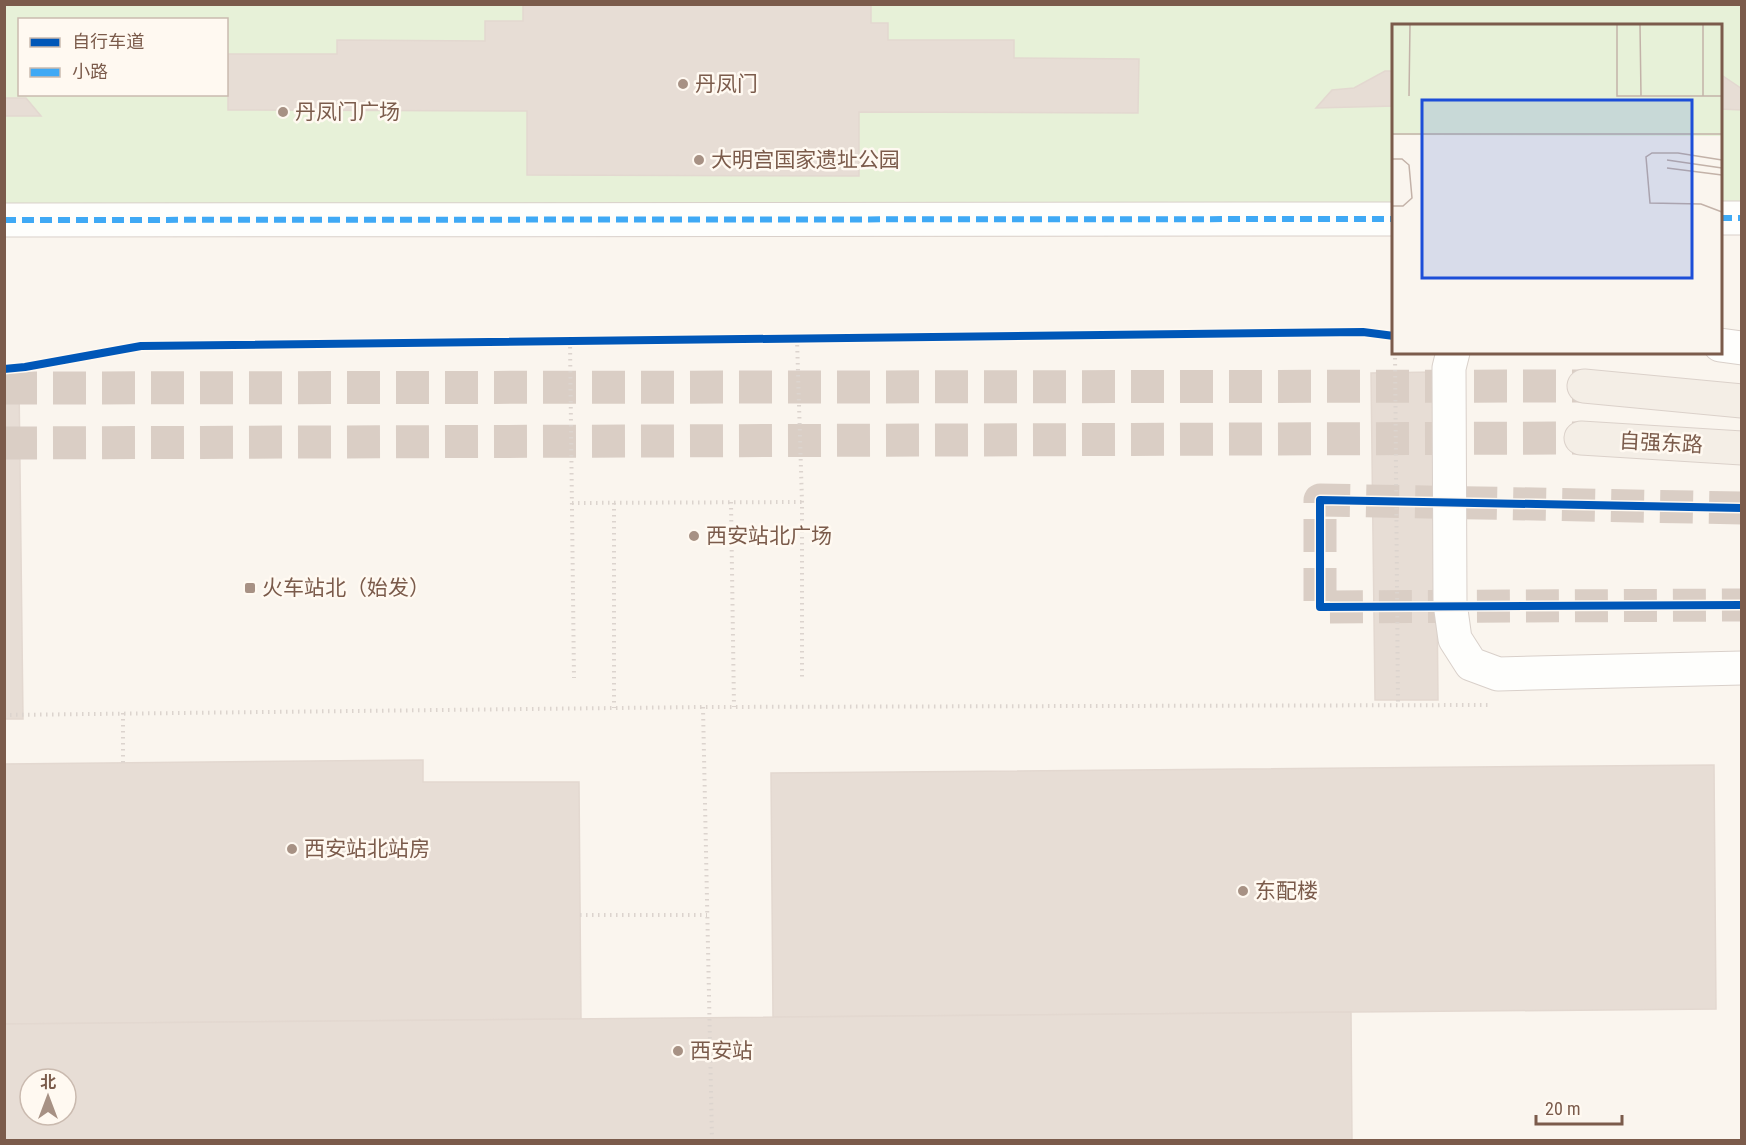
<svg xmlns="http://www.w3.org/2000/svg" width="1746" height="1145" font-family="'Roboto Condensed','Noto Sans SC',sans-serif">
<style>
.green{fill:#e7f1d8;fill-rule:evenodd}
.building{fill:#e7ddd5;stroke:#e3d8d0;stroke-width:1.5;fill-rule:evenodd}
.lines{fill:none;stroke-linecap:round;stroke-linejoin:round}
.minor-tunnel{stroke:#dacec5;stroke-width:33;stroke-dasharray:33 16;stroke-linecap:butt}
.major-tunnel{stroke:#dacec5;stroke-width:33;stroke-dasharray:33 16;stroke-linecap:butt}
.minor-casing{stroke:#d9d0ca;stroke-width:35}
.major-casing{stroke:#dbd1ca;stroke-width:35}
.path{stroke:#dcd4ce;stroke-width:4;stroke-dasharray:1.5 4.5;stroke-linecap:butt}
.minor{stroke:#fefefc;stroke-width:33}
.major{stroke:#f4eee6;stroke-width:33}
.path-bridge{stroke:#dcd4ce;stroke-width:4;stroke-dasharray:1.5 4.5;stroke-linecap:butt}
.quiet{stroke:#3fa9f5;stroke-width:6;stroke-dasharray:12 6;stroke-linecap:butt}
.cycleway-casing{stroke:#fff9f1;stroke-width:11}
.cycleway{stroke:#0057b8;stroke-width:8}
.poi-dot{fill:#a79184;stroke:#fff9f1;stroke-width:2}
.labels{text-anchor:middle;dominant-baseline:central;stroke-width:5;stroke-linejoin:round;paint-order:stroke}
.poi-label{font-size:21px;fill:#7b5b4b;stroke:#fff9f1;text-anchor:start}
.street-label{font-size:21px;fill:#7b5b4b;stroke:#fff9f1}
.inset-road{fill:none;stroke:#c3b2a8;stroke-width:1.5}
.view{fill:#1d4ed8;fill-opacity:0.15;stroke:#1d4ed8;stroke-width:3}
.inset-edge{fill:none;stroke:#7b5b4b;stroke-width:3}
</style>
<rect width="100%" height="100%" fill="#faf5ee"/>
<path class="green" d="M5 5H1741V228H1721L1720 26H1394L1393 227 5 225ZM20 20H226V94H20Z"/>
<g class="building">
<path d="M523 4H871V23H888V40H1014V58L1139 59 1138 113 859 112V176L527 175V111L228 110V54H337V40L485 41V21H523Z"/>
<path d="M1385 71H1394V106L1316 108 1332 90 1354 88Z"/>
<path d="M1720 74 1742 89V110L1720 109Z"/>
<path d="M4 98H26L41 116H4Z"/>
<path d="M1435 372 1438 700H1375L1371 373Z"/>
<path d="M4 383H19L23 719H4Z"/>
<path d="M423 760V782H579L581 1019 4 1024V764Z"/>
<path d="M1714 765 1716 1009 773 1017 771 773Z"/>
<path d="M1351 1012 1352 1140H4V1024ZM30 1079H66V1115H30Z"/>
</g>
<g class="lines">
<path class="minor-tunnel" d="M1742 508 1320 500V607L1742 605"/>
<g class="major-tunnel">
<path d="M4 388 1584 386"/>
<path d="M4 443 1581 438"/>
</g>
<defs>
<g id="minor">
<path d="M1720 218H1742"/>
<path d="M4 220 1394 219"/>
<path d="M1720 345 1742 348"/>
<path d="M1453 352 1449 368 1450 603 1455 639 1471 664 1498 674 1742 668"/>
</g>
<g id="major">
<path d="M1584 386 1742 401"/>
<path d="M1581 438 1742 448"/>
</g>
</defs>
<use href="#minor" class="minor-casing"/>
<use href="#major" class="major-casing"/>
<g class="path">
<path d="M797 339 802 502V678"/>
<path d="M570 341 574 678"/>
<path d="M1395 352 1398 705"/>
<path d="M731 502 734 707"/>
<path d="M572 503 802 502"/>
<path d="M614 503V708"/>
<path d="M703 707 712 1140"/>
<path d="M123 713V763"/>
<path d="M4 715 703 707 1490 705"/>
</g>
<use href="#minor" class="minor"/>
<use href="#major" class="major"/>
<path class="path-bridge" d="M580 915H707"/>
<g class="quiet">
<path d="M1720 218H1742"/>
<path d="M4 220 1394 219"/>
</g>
<defs>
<g id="cycleway">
<path d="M4 369 25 367 141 346 1363 332 1394 336"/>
<path d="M1742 508 1320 500V607L1742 605"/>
</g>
</defs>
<use href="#cycleway" class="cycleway-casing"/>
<use href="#cycleway" class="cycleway"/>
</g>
<g class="poi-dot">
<circle cx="683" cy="84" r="6"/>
<circle cx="283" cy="112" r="6"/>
<circle cx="699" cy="160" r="6"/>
<circle cx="694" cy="536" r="6"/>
<rect x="244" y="582" width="12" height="12" rx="3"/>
<circle cx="292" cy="849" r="6"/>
<circle cx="1243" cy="891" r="6"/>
<circle cx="678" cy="1051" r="6"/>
</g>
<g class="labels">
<g class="poi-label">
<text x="695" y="84">丹凤门</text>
<text x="295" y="112">丹凤门广场</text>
<text x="711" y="160">大明宫国家遗址公园</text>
<text x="706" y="536">西安站北广场</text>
<text x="262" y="588">火车站北（始发）</text>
<text x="304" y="849">西安站北站房</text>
<text x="1255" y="891">东配楼</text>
<text x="690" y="1051">西安站</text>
</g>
<g class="street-label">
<text transform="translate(1661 443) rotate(3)">自强东路</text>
</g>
</g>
<g transform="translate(1392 24)">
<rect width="330" height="330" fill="#faf5ee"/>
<path d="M0 1H330V112L0 111Z" fill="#e7f1d8"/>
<path class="inset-road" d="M225 1V72H330M248 1 249 72M311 1V72M17 72 18 1M0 110H330M0 135H10L17 141 20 174 11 182H0M275 136 330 144M330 136 286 129H260L254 133 258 179 309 180 330 188M275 144 330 151"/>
<path class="view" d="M30 76H300V254H30Z"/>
<rect width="330" height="330" class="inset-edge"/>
</g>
<rect width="1746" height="1145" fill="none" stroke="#7b5b4b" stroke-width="12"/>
<rect x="18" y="18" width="210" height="78" fill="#fff9f1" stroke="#cabaaf" stroke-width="1.5"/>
<rect x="30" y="38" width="30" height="9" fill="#0057b8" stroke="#cabaaf" stroke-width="1.5"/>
<text x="72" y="48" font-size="18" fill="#7b5b4b">自行车道</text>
<rect x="30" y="68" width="30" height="9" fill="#3fa9f5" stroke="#cabaaf" stroke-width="1.5"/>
<text x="72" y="78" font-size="18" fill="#7b5b4b">小路</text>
<g transform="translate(48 1097)"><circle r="28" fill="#fff9f1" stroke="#cabaaf" stroke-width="1.5"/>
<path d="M0-4.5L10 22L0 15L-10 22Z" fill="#a79184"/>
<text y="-9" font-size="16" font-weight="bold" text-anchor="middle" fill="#7b5b4b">北</text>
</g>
<path d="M1536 1115v9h86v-9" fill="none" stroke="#7b5b4b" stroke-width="3"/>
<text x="1545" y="1115" font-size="18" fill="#7b5b4b" stroke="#fff9f1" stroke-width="4.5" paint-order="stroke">20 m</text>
</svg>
